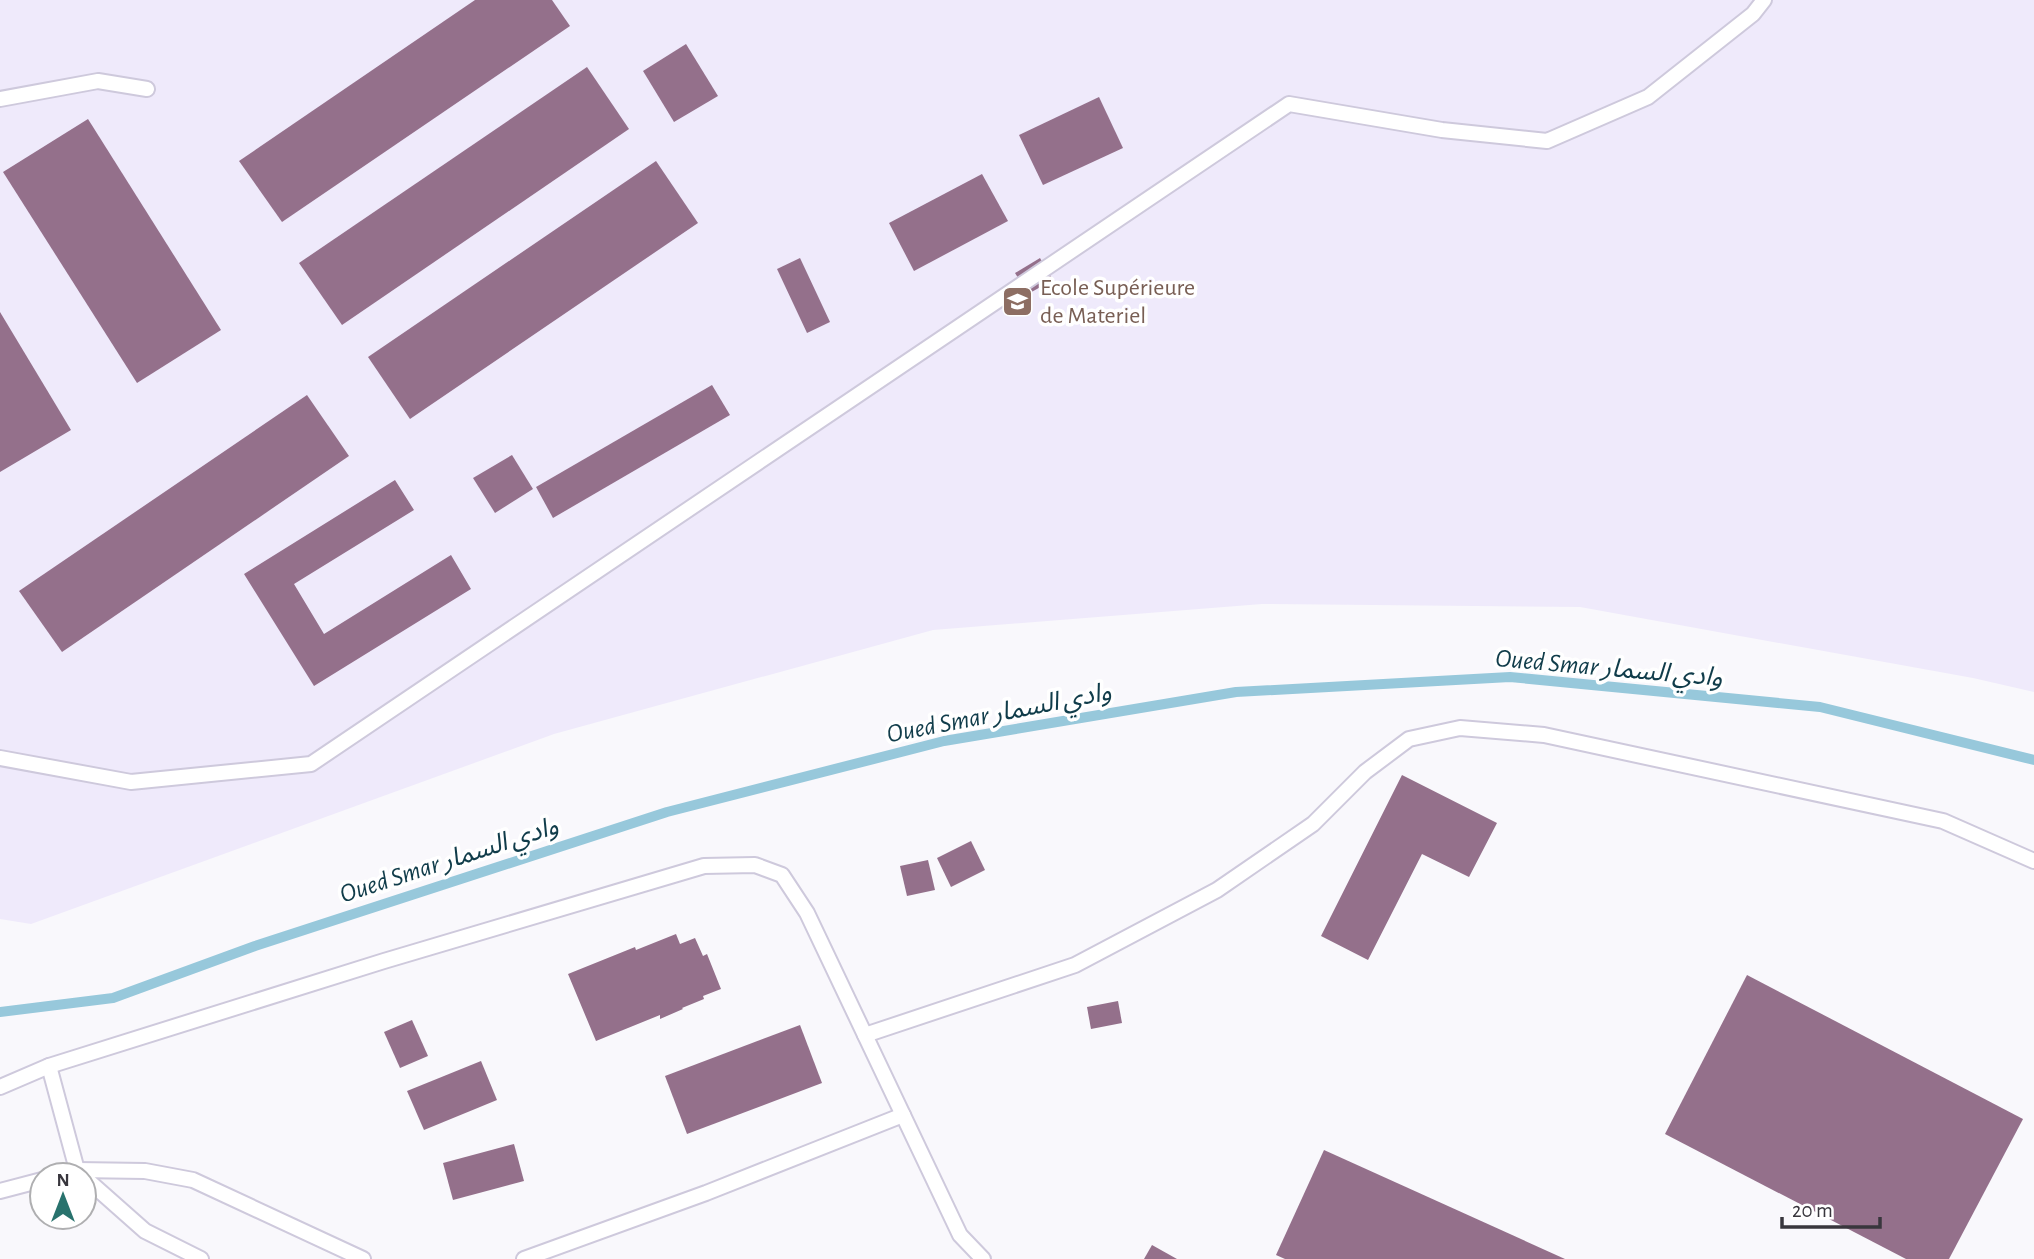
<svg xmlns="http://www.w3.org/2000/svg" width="2034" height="1259" font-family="'Alegreya Sans','Noto Sans Arabic',sans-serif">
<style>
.built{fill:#efeafb}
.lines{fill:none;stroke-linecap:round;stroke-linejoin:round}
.stream{stroke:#97c8db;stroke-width:10}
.building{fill:#94708b}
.service-casing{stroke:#cec9dc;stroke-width:18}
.service{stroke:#fff;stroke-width:14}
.labels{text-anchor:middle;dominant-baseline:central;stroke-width:7;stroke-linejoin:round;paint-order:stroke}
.education-label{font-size:24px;fill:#785e54;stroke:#fff;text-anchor:start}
.water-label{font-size:26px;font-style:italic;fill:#103c4a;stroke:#fff}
</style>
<rect width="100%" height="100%" fill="#f9f8fc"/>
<path class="built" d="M0 0H2034V692L1973 678 1580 607 1262 604 933 630 554 734 31 924 0 919Z"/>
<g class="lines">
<path class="stream" d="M0 1012 113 998 255 946 667 812 944 741 1236 692 1510 677 1820 707 2034 760"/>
</g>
<g class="building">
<path d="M475 0H552L570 26 282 222 239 161Z"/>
<path d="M686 44 718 96 674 122 643 71Z"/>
<path d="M587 67 629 129 342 325 299 263Z"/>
<path d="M1099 97 1123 148 1043 185 1019 135Z"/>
<path d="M88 119 221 330 137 383 3 172Z"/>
<path d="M656 161 698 223 410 419 368 357Z"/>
<path d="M982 174 1008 221 914 271 889 223Z"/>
<path d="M800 258 830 322 807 333 777 269Z"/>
<path d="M1040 258 1053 280 1028 294 1015 273Z"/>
<path d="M0 312 71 430 0 472Z"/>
<path d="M712 385 730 415 553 518 536 487Z"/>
<path d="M307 395 349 456 62 652 19 591Z"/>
<path d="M512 455 533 489 495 513 473 478Z"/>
<path d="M395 480 414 510 294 584 324 634 451 555 471 589 314 686 244 574Z"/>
<path d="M1402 775 1497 823 1469 877 1422 854 1368 960 1321 936Z"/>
<path d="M971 841 985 870 951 887 937 858Z"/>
<path d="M928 860 935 890 907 896 900 866Z"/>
<path d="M676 934 680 944 695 938 703 956 707 954 721 989 703 996 704 999 682 1008 683 1009 660 1019V1015L596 1041 568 974 635 947 636 950Z"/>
<path d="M1747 975 2023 1119 1949 1259H1906L1665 1134Z"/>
<path d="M1118 1001 1122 1023 1091 1029 1087 1007Z"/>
<path d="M412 1020 428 1056 400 1068 384 1032Z"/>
<path d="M800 1025 822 1083 687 1134 665 1076Z"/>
<path d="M481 1061 497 1100 424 1130 407 1091Z"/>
<path d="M514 1144 524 1181 453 1200 443 1163Z"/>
<path d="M1324 1150 1565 1259H1285L1276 1255Z"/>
<path d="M1152 1245 1177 1259H1144Z"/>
</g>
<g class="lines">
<defs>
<g id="service">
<path d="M0 99 98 81 147 89"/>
<path d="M0 758 131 782 311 764 1289 104 1442 130 1547 141 1648 97 1753 14 1764 0"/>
<path d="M865 1035 1075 965 1217 890 1313 824 1365 772 1409 739 1460 728 1544 735 1943 821 2034 861"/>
<path d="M49 1066 77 1170 82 1175"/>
<path d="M0 1087 49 1066 384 961 704 866 755 865 782 875 807 913 960 1235 983 1259"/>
<path d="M60 1175 77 1170 145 1171 193 1180 363 1259"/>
<path d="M84 1177 145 1231 201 1259"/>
<path d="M0 1191 42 1180"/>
<path d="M524 1259 706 1193 903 1115"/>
</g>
</defs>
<use href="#service" class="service-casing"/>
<use href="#service" class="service"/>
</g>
<defs>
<symbol id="university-square" viewBox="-11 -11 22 22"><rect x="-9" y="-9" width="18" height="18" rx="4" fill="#8d6e63" stroke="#fff"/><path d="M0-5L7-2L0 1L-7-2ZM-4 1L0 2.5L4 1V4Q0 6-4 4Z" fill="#fff"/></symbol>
</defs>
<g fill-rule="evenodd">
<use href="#university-square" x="1000" y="284" width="35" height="35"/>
</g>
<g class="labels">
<g class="education-label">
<text x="1040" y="288">Ecole Supérieure<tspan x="1040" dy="28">de Materiel</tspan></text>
</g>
<g class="water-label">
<text transform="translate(1609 668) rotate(5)">Oued Smar وادي السمار</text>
<text transform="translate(999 713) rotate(-11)">Oued Smar وادي السمار</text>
<text transform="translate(449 860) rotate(-18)">Oued Smar وادي السمار</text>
</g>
</g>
<g transform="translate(63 1196)"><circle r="33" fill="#ffffff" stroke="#afafb1" stroke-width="2"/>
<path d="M0-5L12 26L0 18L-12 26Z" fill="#28726d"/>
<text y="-10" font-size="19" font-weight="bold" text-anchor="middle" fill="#38363d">N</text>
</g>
<path d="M1782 1217v10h98v-10" fill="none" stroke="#38363d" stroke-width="3.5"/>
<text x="1792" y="1217" font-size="21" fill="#38363d" stroke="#ffffff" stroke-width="5" paint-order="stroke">20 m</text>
</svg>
